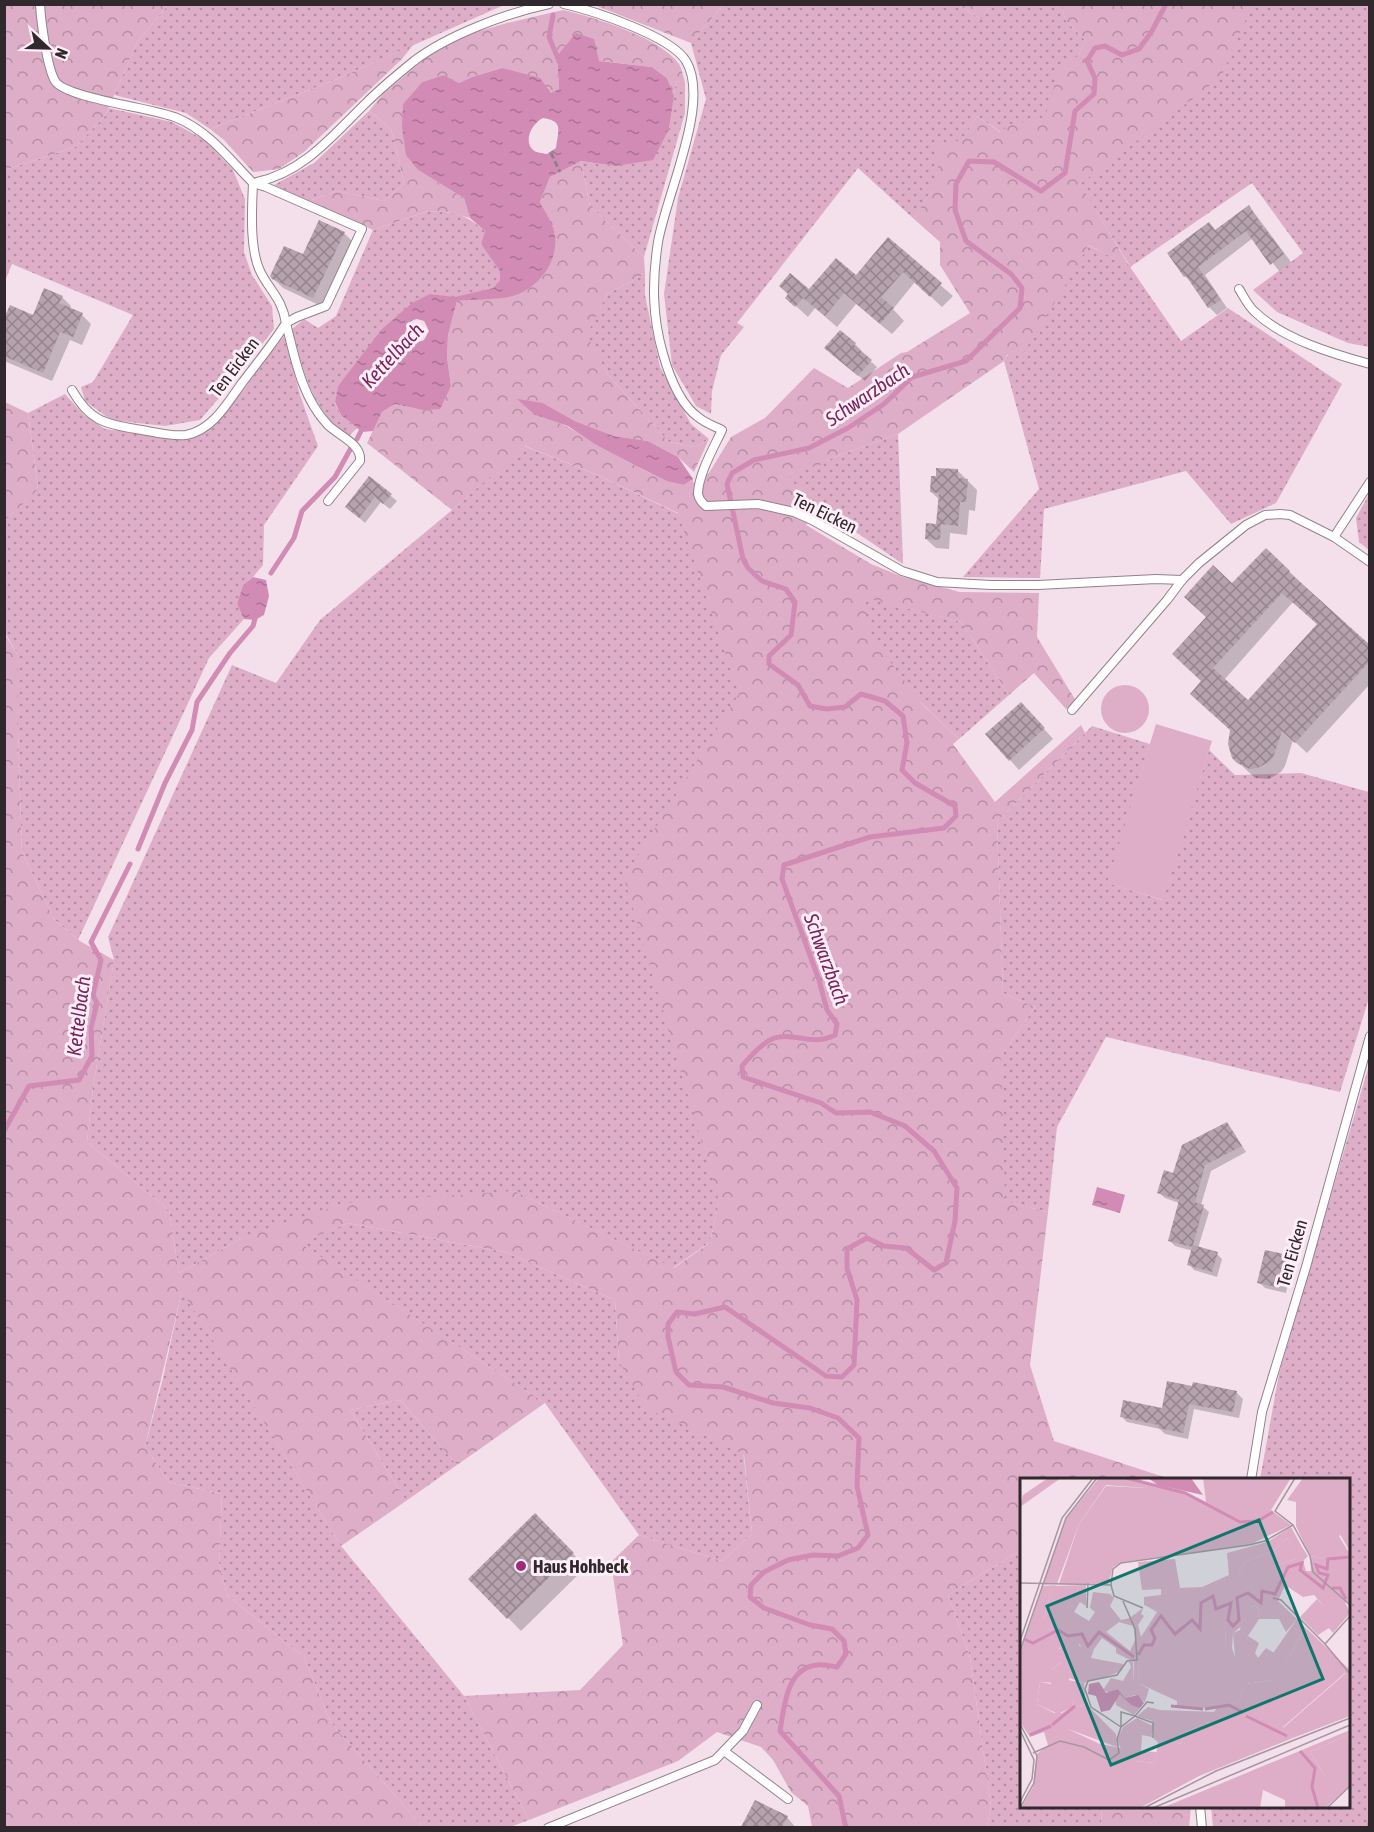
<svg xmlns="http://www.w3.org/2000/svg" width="1374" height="1832" font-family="'Asap Condensed',sans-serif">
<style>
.grass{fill:url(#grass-dots)}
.forest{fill:url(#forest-crowns)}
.garden{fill:#deaec9}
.water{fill:url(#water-ripples);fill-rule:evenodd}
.shadow{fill:#0003;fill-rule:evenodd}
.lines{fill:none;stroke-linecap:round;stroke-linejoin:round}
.stream{stroke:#d18bb5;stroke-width:5}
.building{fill:url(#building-cross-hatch);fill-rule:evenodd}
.lane-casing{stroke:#93818b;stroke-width:10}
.path{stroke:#8d8087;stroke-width:3;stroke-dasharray:6 3;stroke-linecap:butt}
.lane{stroke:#fff;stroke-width:8}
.poi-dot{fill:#a3287d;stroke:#feeef7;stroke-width:2}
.labels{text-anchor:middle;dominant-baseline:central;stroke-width:6;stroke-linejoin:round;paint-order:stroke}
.street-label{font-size:18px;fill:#30282c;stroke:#feeef7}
.poi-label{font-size:18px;font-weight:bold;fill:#30282c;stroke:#feeef7;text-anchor:start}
.water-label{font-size:20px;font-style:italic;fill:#78255d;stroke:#feeef7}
.inset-river{fill:none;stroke:#d18bb5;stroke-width:3}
.inset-road{fill:none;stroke:#a5969f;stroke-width:1.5}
.view{fill:#0f766e;fill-opacity:0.15;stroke:#0f766e;stroke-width:3}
.inset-edge{fill:none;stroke:#30282c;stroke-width:3}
</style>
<defs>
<pattern id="grass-dots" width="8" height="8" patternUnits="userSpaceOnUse" patternTransform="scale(1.5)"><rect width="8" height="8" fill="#deaec9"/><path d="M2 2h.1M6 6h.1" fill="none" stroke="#b48ea3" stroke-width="1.8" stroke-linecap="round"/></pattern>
<pattern id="forest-crowns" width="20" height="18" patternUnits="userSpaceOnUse" patternTransform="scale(1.5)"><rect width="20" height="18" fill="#deaec9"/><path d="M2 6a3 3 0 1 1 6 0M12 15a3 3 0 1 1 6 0" fill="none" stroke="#b48ea3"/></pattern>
<pattern id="water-ripples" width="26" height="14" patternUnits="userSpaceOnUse" patternTransform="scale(1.5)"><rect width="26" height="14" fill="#d18bb5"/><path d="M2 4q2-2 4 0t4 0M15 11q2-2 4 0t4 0" fill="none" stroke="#aa7293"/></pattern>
<pattern id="building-cross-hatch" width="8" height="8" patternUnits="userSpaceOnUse" patternTransform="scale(1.5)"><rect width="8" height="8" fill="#b5a2ad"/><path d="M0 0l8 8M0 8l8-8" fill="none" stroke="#94848d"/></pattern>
</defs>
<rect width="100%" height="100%" fill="#f3e0eb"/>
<g class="grass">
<path d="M168 5H504L337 79 210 129 186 113 114 95 137 42Z"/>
<path d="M723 5H958L981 19 991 5H1061L1066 21 1085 40 1039 158 977 116 914 219 858 168 737 323 744 327 721 355 712 391 711 414 696 406 672 365 664 294 678 198 706 99 691 43Z"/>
<path d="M1186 5H1369V347L1348 343 1277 312 1253 290 1303 253 1252 183 1130 267 1181 341 1228 308 1342 384 1276 503 1231 524 1186 471 1044 509 1040 578 963 577 1039 489 1004 361 1079 241 1130 266 1073 174Z"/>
<path d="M676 81 685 82V113L644 257 590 206 581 161 615 166 669 129Z"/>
<path d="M109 108 172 122 205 140 233 170 245 199 244 252 252 275 272 306 274 329 230 385 200 420 165 426 111 420 85 401 81 387 93 382 133 315 12 264 5 281V170L75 147 105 116Z"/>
<path d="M369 111 391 129 404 183 384 201 337 191 309 201 274 185 314 163Z"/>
<path d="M428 211C454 212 464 213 485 231L481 244 501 271 500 280 493 288 455 298 430 294 353 368 338 386 335 403 341 415 357 428 349 436C343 432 336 427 331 421 308 396 301 361 292 329L304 319 318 328 336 316 373 230Z"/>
<path d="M645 274V295L660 367 691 424 709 439 696 447 669 442 608 375 586 335 607 294Z"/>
<path d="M284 336 300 395 318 446 264 525 263 565 253 577 243 585 237 604 244 619 209 658 78 940 54 919 22 852 18 731V655L5 633V521L38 488 28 413 65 394 84 415 105 429 176 439 199 435 221 419Z"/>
<path d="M898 434 903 564 789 487 786 475Z"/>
<path d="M524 446 595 474 681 515 755 634 727 1167 710 1242 673 1268 514 1191 242 1238 179 1273 169 1210 87 1142 93 1088 114 960 108 937 232 665 276 683 320 620 452 510Z"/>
<path d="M1369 494 1370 550H1369L1359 542 1356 518Z"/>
<path d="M864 597 961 622 1009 695 959 739 873 657Z"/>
<path d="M1092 726 1150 744 1108 883 1162 900 1209 750 1235 775 1301 773 1369 792V998L1340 1092 1106 1037 1057 1127 1048 1212 973 1193 950 1129 1035 1007 1003 993 997 822Z"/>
<path d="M1369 1065V1827H1213L1211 1807 1348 1806V1480L1260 1479 1279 1374Z"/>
<path d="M348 1223 505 1252 615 1300 619 1362 743 1450 752 1534 722 1561 639 1535 545 1403 299 1243Z"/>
<path d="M182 1290 341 1546 464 1696 529 1820 510 1827H423L331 1723 304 1657 227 1595 219 1563 222 1494 169 1482 145 1447 163 1378Z"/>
<path d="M400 1400 457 1465 406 1501 350 1410Z"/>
<path d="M1021 1550 1022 1806 1101 1807 1102 1827H987L991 1806 970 1657 948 1595Z"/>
</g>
<g class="forest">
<path d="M5 5H168L137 42 105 116 75 147 5 170Z"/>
<path d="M594 5H723L691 43Z"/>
<path d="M958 5 991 4V5L981 19Z"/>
<path d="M1061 5H1252L1221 77 1080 184 1130 267 1088 245 1080 261 1024 352 1007 355 1004 361 898 434 827 460 823 464 791 473 789 481 807 490 817 515 806 525 871 564 903 577 960 592 1039 593 1037 637 1076 701 1066 709 1034 673 1009 695 961 622 865 598 870 635 922 704 959 739 953 744 995 802 1081 725 1085 733 997 822 1003 993 1035 1007 1001 1056 1005 1197 994 1198 1048 1212 1030 1365 1054 1441 1170 1479 1022 1480 1021 1550 948 1595 970 1657 991 1806 987 1827H812L808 1806 791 1792 773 1760 761 1747 717 1732 678 1761 529 1820 464 1696 580 1690 623 1645 611 1562 639 1535 722 1561 752 1534 744 1455 697 1431 647 1409 619 1362 615 1300 505 1252 348 1223 300 1243 545 1403 457 1465 400 1400 350 1410 406 1501 341 1546 182 1291 145 1447 169 1482 222 1494 219 1563 227 1595 304 1657 331 1723 423 1827H5L4 633 18 655V731L22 852 54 919 78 940 114 960 93 1088 87 1142 169 1210 179 1273 242 1238 344 1203 514 1191 674 1268 708 1244 711 1238 719 1201 624 878 739 694 678 513 595 474 525 446 452 510 367 443 382 412 395 404 422 410 451 386 447 357 448 335 457 301 513 296 555 234 540 202 550 177 581 161 590 206 644 257 645 274 607 294 587 335 608 375 669 442 696 447 709 439 694 472 678 457 648 441 614 436 575 421 543 403 535 415C546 419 560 422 570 428 607 449 642 474 684 485L693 479V483L709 473 731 437 765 418 814 368 848 388 901 353 907 352 970 313 940 265V242L914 219 938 179V145L962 140 977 116 1000 132 1010 125 1045 117 1059 70 1079 55 1085 40 1066 21Z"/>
<path d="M563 10C594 17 661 38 679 64 682 69 683 76 685 82L676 81 674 96 667 78 652 67 557 56 559 90 551 93 502 68 472 77 459 83 444 75 422 82 403 104 418 170 464 198 470 218 447 212 428 211 373 230 309 201 337 191 384 201 404 183 391 129 369 111 383 94 446 41 507 23Z"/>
<path d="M413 45 402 59 304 152 279 169 253 172 224 140 210 129 337 79Z"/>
<path d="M5 402 28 413 38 489 5 521Z"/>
<path d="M1101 1807H1191L1189 1827H1102Z"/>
</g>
<g class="garden">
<circle cx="1125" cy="709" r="24"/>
<path d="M1156 724 1212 741 1163 900 1107 883Z"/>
</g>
<g class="water">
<path d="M576 33 594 39 599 61 652 67 667 78 674 96 669 129 653 160 615 166 581 161 550 177 540 202C545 212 554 225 555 236 558 262 539 288 513 296 497 300 474 299 457 301L448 335 447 357 451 386 440 409 422 410 395 404 382 412 373 431 362 432 341 415 335 402 338 386 382 329 412 303 430 294 455 297 493 288 500 280V271L481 244 485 231 470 218 464 198 418 170 406 155 402 128 403 104 422 82 444 75 459 83 472 77 502 68 540 78 551 93 559 89 557 56ZM543 118C564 121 558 130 556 148L547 154C545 154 537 152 536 152 521 143 532 123 543 118ZM417 319 424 321 429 331 424 340C416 344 410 341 406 333 406 325 409 321 417 319Z"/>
<path d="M517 399 543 403 575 421 614 436 648 441 678 457 693 479 684 485 667 481 636 466 595 444 568 426 535 415Z"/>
<path d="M253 577 266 580 269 596 264 615 255 620 244 619 237 604 243 585Z"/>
<path d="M1097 1187 1125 1195 1120 1213 1092 1205Z"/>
</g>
<g class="shadow">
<path d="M1249 207 1256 215 1291 262 1279 271 1253 238 1205 275 1227 308 1217 315 1209 307 1193 283 1185 276 1209 223 1216 231Z"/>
<path d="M344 233 353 242 323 307 283 288 273 278 303 256Z"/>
<path d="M888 240 953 296 942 307 915 282 893 309 904 321 892 334 856 304 837 327 815 308 808 317 787 298 856 277Z"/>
<path d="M62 297 71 306 70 310 82 315 91 324 82 345 70 340 52 381 4 361V322L34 317Z"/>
<path d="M840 332 855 344 861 350 860 352 877 367 865 381 832 354Z"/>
<path d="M958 471 977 490 975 511 969 510 967 535 950 533 949 549 936 548 926 539 938 525 940 500 931 492Z"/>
<path d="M369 478 397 501 390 509 381 502 365 523 347 507Z"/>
<path d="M1266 550 1370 647V684L1307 753 1293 740 1285 766 1281 772 1269 779 1255 778 1238 762 1231 731 1203 682 1208 617 1232 585ZM1293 602 1318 625 1248 702 1224 680Z"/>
<path d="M1030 713 1053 739 1019 770 987 734Z"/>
<path d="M1226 1124 1232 1130 1246 1152 1211 1171 1201 1205 1209 1212 1198 1248 1217 1254 1222 1259 1217 1277 1194 1270 1189 1264 1193 1251 1175 1246 1169 1240 1179 1203 1165 1198 1159 1193 1174 1174Z"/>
<path d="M1287 1256 1293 1262 1286 1293 1265 1288 1259 1282Z"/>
<path d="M1194 1384 1237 1393 1243 1399 1239 1418 1194 1409 1188 1439 1165 1434 1160 1429 1127 1422 1121 1416 1163 1409 1193 1387Z"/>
<path d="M535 1515 586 1567 521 1631 470 1579Z"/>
<path d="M756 1802 787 1817 796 1828H743Z"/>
</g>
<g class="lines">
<g class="stream">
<path d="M553 15 549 37 559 61"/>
<path d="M357 439 363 427"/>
<path d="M271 573 294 538 302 511 335 477 351 448"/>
<path d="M138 849 165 783 192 730 197 702 230 653 253 626 256 615"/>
<path d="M4 1131 29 1086 79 1080 92 1056 91 1028 97 1003 93 995 101 960 91 942 130 864"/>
<path d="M847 1828 845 1824 839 1796 780 1731C784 1708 786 1668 817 1665 823 1664 831 1666 837 1667L846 1654 844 1641 832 1629 810 1625 764 1608 750 1597 751 1585 764 1572 788 1560 813 1555 838 1556 858 1548 868 1535 857 1486 859 1438 838 1418 810 1408 773 1403 723 1387 689 1385 676 1372 668 1337V1324L677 1312 695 1314 725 1307 826 1376 842 1377 854 1365 857 1300 847 1268V1249L867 1238 884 1246 906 1248 934 1270 946 1263 955 1221 957 1188 934 1151 905 1126 870 1112 836 1113 821 1103 743 1077 742 1066C750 1057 766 1038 779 1037 799 1034 814 1046 835 1035L837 1024 827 1010 819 980 782 879 784 865 870 837 944 828 956 816 955 806 915 783 902 770 907 743 903 716 885 701 861 694 845 707 827 709 810 706 798 685 769 664V656L791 635 795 602 786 589 762 581 748 568 743 559 727 484 732 473 754 460 809 448 848 428 884 404 912 377 966 361 1020 308 1022 288 1011 274 966 241 955 210 956 184 969 161 994 162 1041 191 1065 173 1075 111 1094 94 1095 78 1087 61 1095 48 1105 46 1122 55 1139 49 1152 31 1166 4"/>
<path d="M1369 1828 1370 1821"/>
</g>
</g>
<g class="building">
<path d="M1249 205 1264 229 1265 228 1284 254 1270 265 1246 231 1198 267 1221 300 1208 308 1186 276 1184 277 1167 253 1209 222 1215 230Z"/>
<path d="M319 220 345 232 313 298 272 279 270 276 284 246 303 254Z"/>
<path d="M888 237 942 283 930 297 903 272 881 297 894 308 880 324 844 293 825 316 803 298 795 307 785 298 788 294 779 286 790 273 809 289 836 258 856 275Z"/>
<path d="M44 288 63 296 59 303 83 313 73 337 60 332 43 373 4 356V318L10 305 33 315Z"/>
<path d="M840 330 856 343 854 345 872 360 858 376 824 348Z"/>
<path d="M936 468 958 469V478L968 479 966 502H960L958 526 941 524 940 540 925 539 926 523 936 524 939 493 930 492 931 476H936Z"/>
<path d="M369 476 392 494 383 504 375 497 359 518 345 507Z"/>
<path d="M1266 548 1290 571 1289 572 1370 645V661L1295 743 1282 731 1274 755 1270 761 1258 768 1250 769 1237 763 1232 758 1228 744 1230 730 1190 694 1201 681 1172 654 1206 617 1184 597 1213 565 1232 583ZM1282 593 1317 624 1248 700 1213 668Z"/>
<path d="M1021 702 1045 728 1009 761 985 734Z"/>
<path d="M1227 1122 1242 1146 1205 1165 1195 1202 1204 1205 1193 1245 1218 1252 1212 1272 1187 1265 1192 1247 1168 1241 1179 1200 1157 1193 1164 1170 1173 1173 1182 1145Z"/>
<path d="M1265 1250 1288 1255 1280 1288 1257 1283Z"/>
<path d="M1167 1381 1192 1386 1193 1382 1237 1391 1233 1412 1189 1404 1183 1433 1158 1428V1425L1120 1417 1123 1400 1162 1408Z"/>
<path d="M535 1513 574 1553 507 1619 468 1579Z"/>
<path d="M755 1800 788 1816 782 1827H741Z"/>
</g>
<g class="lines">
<defs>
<g id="lane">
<path d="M40 4C41 22 47 67 55 81 65 98 153 108 177 118 210 132 229 159 253 183 252 208 249 250 261 273 271 292 282 299 286 323 273 344 257 363 242 383 228 402 213 430 186 435 171 437 151 431 136 429 104 424 89 420 72 390"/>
<path d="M564 4C594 11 671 36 686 61 711 102 666 195 658 242 652 281 652 316 663 354 669 375 680 404 698 417 705 423 714 426 722 430 714 447 698 475 698 494 699 499 702 503 706 506L758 504 794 512 812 520 902 571 937 582 991 585H1038L1156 579 1182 580"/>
<path d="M257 182C304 172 333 135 366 103 381 88 398 74 414 61 448 35 507 13 549 4"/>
<path d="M253 183 266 187 362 229 326 306 297 317 286 323C295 359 302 398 328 425 339 436 362 444 360 461L328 501"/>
<path d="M1239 289C1244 297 1248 306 1255 312 1283 339 1333 354 1370 364"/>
<path d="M1370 482 1334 537 1370 562"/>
<path d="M1072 710 1167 600 1182 580 1199 563 1246 525 1265 515 1280 514 1290 515 1334 537"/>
<path d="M1251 1480 1262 1412 1306 1267 1370 1036"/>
<path d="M724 1751 788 1799"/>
<path d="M1200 1806 1202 1828"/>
<path d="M548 1828 715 1760 743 1731 757 1705"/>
</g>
</defs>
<use href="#lane" class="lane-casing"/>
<path class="path" d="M551 153 560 172"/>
<use href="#lane" class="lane"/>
</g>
<circle class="poi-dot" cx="521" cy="1566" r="6"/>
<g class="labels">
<g class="street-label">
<text transform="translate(234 367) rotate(-53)">Ten Eicken</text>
<text transform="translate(825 513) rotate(26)">Ten Eicken</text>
<text transform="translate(1292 1253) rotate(-74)">Ten Eicken</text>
</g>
<g class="poi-label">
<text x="533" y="1566">Haus Hohbeck</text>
</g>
<g class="water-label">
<text transform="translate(392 355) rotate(-47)">Kettelbach</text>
<text transform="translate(867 394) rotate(-34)">Schwarzbach</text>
<text transform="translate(827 959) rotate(70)">Schwarzbach</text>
<text transform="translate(78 1016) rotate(-83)">Kettelbach</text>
</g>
</g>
<g transform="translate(1020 1478)">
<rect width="330" height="330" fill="#f3e0eb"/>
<path d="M28 0H41L0 29 3 17ZM183 0H271L251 32 271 47 229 67 103 84 93 89 88 106H39L59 46 86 8 126 10 127 6 160 12 186 24ZM283 0H330V50L319 58 328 73 302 81 290 78 276 48V24L267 22ZM267 60 276 75 282 69 288 78 282 84 276 81 254 88 231 103 219 93 225 84 255 72ZM155 81 160 110 182 109 184 118 140 133 124 127V119L141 117V111L122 112 118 84ZM66 107V128L60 124 54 134 69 143 75 134 70 130 73 114 90 116 94 120 90 128 101 142 110 140 113 148 99 144 86 154 69 151 61 155 23 145 32 108ZM297 121 303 127 301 136 291 150 280 139ZM233 128 238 130 239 141 228 158 221 194 216 189 213 155 220 152 224 133ZM277 141 285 149 265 186 252 202 232 205ZM202 147 206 150 205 172 230 207 223 211 219 223 195 230 157 229V223L118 205 119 184 129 170ZM45 159H61L59 168 74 171 71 180 103 186 102 192 94 196 64 205 49 200 54 228 38 236 17 226 20 204 31 206 32 192 41 184 40 166ZM326 195 330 200V238L273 260 263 250ZM100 216 120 230 114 237 96 227 95 220ZM66 226 96 256 97 269 48 251 45 245 56 229ZM128 229 140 232 196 234 189 244 166 254 161 266 146 260 138 264 134 261 132 243 117 238ZM117 240 133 248 132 259 122 257 121 273 137 274 135 285 114 283 100 269 97 261 103 249ZM330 256V308L305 330V298L290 274Z" fill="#deaec9"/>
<path d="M79 0H118L127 6 126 10 86 7 59 46 37 106H23L46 41ZM271 49 282 69 276 76 267 60 255 72 225 84 219 93 231 102 254 88 276 81 283 83 286 93H291L290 78 302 81 329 72 320 56 330 50V126L325 124 330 135 313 155 309 150 298 157 291 150 303 127 294 117 283 119 265 107 258 123 277 141 266 154 259 141H239L238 130 233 128 225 133 224 146 213 155 212 170 220 194 228 158 239 165 235 175 238 180 246 170 254 175 233 205 252 202 254 191 265 186 285 149 330 192V200L325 195 263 249 273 260 179 298 120 330H1L13 309 17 276 28 267 24 254 10 259 0 244V175L23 108 37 107 32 109 24 141 43 142 62 153 69 144V149L84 152 110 173 116 160 111 139 123 130 121 136 124 138 118 147 121 159 137 134 125 127 140 133 159 124V120L167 122 183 115 182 109 209 97 207 75 247 64ZM202 147 206 150 205 172 214 191 230 206 223 211 219 223 197 229 189 244 166 254 161 266 146 259 138 264 135 285 114 283 105 271 80 266 48 251 46 245 56 229 66 226 64 205 48 202 54 227 42 235H34L17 226 20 204 35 205 32 192 47 178 48 172 39 171 45 159 56 161 64 172 74 171 82 160 96 170V175L114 184V206L113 184H109L111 189 103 203 91 200 83 212 89 215 98 211 105 220 115 217 125 224 129 211 118 205 119 184 137 169 164 174ZM330 252V256L290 274 305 298V330H265V322L243 312 240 330H142Z" fill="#deaec9" fill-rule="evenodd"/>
<path d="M128 0H171L183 17 138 7ZM79 204 86 215 98 211 105 220 118 217 124 225 120 230 111 227 100 216 90 232 81 234 76 218 68 216 69 206Z" fill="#d18bb5"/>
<path class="inset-river" d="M106 0 165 15 220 44 238 43 253 34M312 110H320L326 121M4 161 13 165 38 152 48 158 62 156 68 168 79 154 114 179M118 177 124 167H132L135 160 131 152 141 138 155 156 172 142 180 151 181 125 193 118 196 131 211 125 208 142 213 148 219 142 217 120 228 115 241 125 242 113 255 116 268 89 282 85 280 92 303 110 308 97 299 95 296 87 307 91 308 81 330 79M151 228 183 231M185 231 209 227 222 234M226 238 267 258M32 247 55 228M10 257 31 248M280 273 295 290 292 309 298 330"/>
<path class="inset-road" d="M275 0 255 33 273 47 290 78 293 94 330 127M0 105 91 107 93 91 101 85 229 67 245 63 273 47M91 107 94 118 123 130M253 120 261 122 305 166M67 130 68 105M330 138 305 166 330 196M0 163 42 40 73 0M0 173 46 40 77 0M0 246 17 278 14 305 0 330M101 248V234L115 238 127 224 134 225M101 249 71 229 65 211 68 203 97 197 107 183 117 182 115 151 103 123M0 252 14 282 12 301 0 324M13 275 40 263 64 269 89 282 99 275 97 261 101 249 115 238 133 245V260M124 330 196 293 330 240M133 330 330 247M307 330 330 308"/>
<path class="view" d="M239 42 303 201 91 287 27 128Z"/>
<rect width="330" height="330" class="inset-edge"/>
</g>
<rect width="1374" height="1832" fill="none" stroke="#30282c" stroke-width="12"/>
<g transform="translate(48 48) rotate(112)" stroke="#feeef7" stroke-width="4.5" paint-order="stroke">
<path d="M0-4.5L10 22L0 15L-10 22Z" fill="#30282c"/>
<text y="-9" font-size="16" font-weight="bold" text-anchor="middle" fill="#30282c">N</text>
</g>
</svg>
